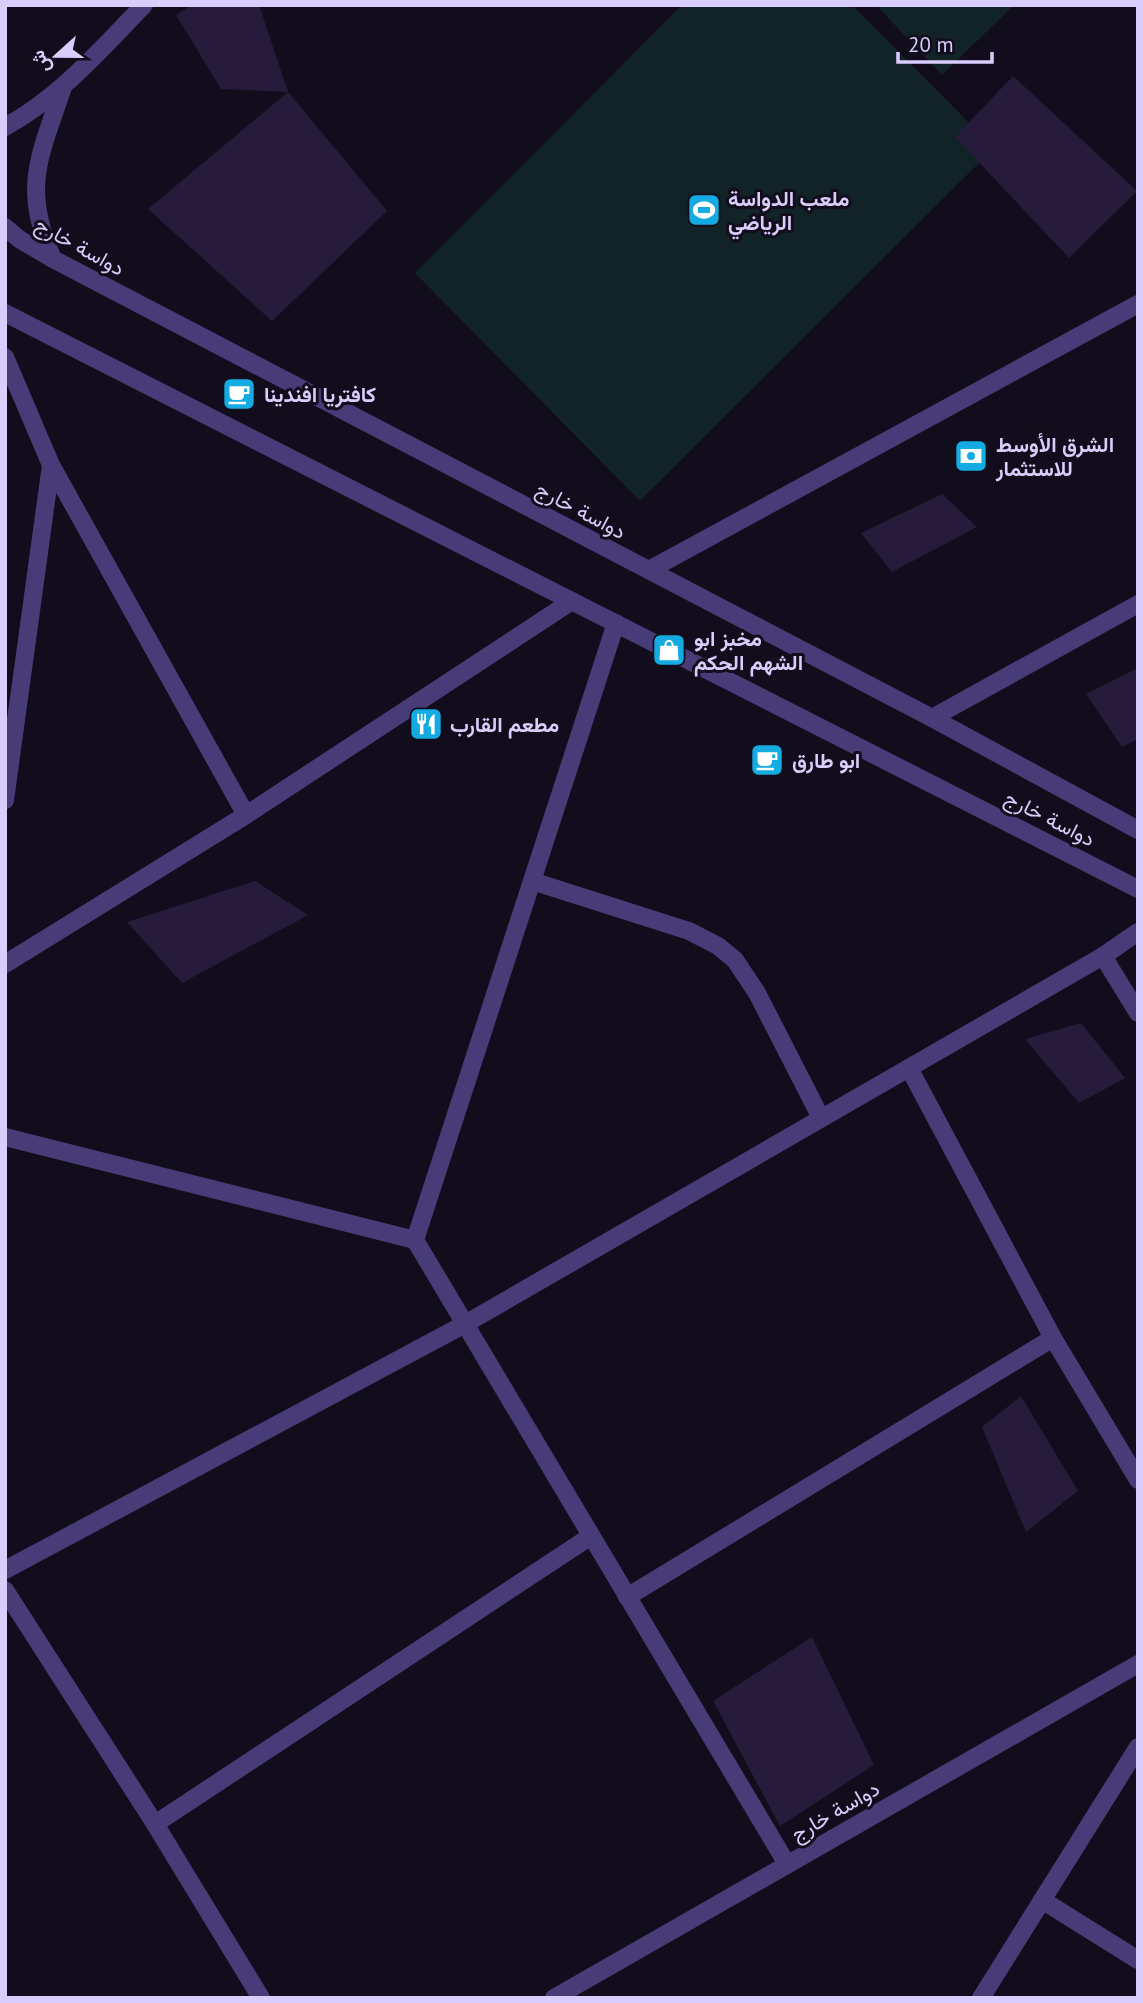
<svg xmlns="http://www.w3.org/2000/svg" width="1143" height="2003" font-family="'PT Sans',Vazirmatn,sans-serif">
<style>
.green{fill:#112326}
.building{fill:#271b3c}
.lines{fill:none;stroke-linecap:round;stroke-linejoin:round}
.minor{stroke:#483c78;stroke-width:18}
.tertiary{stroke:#483c78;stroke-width:18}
.labels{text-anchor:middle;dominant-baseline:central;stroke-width:6;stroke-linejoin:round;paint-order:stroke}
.poi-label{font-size:21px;font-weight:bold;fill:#d9cdfb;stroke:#120d1c;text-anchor:start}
.street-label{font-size:21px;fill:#d9cdfb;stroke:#120d1c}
</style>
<rect width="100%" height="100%" fill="#120d1c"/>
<g class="green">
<path d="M682 5H852L994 148 640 501 415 273Z"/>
<path d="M876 5H1014L942 75Z"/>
</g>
<g class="building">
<path d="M192 5H259L288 92 221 89 176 15Z"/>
<path d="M1013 76 1137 191 1069 258 955 137Z"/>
<path d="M288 92 387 211 272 321 148 209Z"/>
<path d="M942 494 977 527 892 572 861 533Z"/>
<path d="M1138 668V739L1122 747 1086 694Z"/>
<path d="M255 881 308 915 182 983 127 922Z"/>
<path d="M1081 1023 1125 1078 1079 1103 1025 1039Z"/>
<path d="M1021 1396 1078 1491 1026 1532 982 1427Z"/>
<path d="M812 1637 874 1765 780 1826 713 1701Z"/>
</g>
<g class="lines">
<g class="minor">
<path d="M5 357 51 465 246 815"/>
<path d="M649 570 1138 304"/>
<path d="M932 718 1138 604"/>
<path d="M5 800 51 465"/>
<path d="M532 881 689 931 718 946 735 960 757 993 821 1118"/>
<path d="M1103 956 1138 1013"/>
<path d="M5 964 246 815 572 601"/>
<path d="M909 1068 1053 1338 1138 1480"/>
<path d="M5 1137 415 1240 787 1864"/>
<path d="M415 1240 616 623"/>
<path d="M5 1570 465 1324 1103 956 1138 932"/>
<path d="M5 1590 155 1824 261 1998"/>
<path d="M627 1597 1053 1338"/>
<path d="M155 1824 591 1536"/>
<path d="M1042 1900 1138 1960"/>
<path d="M981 1998 1138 1747"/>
</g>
<g class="tertiary">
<path d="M5 127C60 97 101 49 144 5"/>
<path d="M5 227 19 239 53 259 932 718 1138 830"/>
<path d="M53 259C21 187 40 156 63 87"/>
<path d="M5 313 1138 889"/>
<path d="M554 1998 1138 1664"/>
</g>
</g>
<defs>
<symbol id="stadium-square" viewBox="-11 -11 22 22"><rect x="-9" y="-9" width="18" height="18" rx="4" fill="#13abe1" stroke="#120d1c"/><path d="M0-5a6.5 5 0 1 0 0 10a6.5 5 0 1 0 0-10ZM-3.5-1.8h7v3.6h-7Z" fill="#fff"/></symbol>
<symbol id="cafe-square" viewBox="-11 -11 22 22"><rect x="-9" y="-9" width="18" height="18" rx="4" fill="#13abe1" stroke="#120d1c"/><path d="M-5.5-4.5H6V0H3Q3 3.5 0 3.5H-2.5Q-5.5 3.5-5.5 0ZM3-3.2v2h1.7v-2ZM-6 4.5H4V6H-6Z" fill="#fff"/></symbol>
<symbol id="bank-square" viewBox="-11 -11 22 22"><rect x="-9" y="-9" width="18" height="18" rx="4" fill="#13abe1" stroke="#120d1c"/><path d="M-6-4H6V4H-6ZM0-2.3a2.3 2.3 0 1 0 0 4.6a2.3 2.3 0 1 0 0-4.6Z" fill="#fff"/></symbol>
<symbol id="shop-square" viewBox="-11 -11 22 22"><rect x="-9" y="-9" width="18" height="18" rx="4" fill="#13abe1" stroke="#120d1c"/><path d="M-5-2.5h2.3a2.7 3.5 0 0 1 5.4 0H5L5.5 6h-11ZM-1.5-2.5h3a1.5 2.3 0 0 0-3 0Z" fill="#fff"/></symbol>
<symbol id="restaurant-square" viewBox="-11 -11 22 22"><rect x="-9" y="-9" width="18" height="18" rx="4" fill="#13abe1" stroke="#120d1c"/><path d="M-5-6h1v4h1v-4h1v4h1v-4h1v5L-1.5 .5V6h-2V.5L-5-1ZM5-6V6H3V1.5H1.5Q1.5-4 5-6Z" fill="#fff"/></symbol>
</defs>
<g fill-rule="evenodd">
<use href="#stadium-square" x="685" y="191" width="38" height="38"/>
<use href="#cafe-square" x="220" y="375" width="38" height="38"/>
<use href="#bank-square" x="952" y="437" width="38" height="38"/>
<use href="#shop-square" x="650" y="631" width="38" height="38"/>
<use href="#restaurant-square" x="407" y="705" width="38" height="38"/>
<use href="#cafe-square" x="748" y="741" width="38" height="38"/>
</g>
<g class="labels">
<g class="poi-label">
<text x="728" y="198">ملعب الدواسة<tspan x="728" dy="24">الرياضي</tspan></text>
<text x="264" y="394">كافتريا افندينا</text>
<text x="996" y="444">الشرق الأوسط<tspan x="996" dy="24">للاستثمار</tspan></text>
<text x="694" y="638">مخبز ابو<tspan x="694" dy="24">الشهم الحكم</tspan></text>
<text x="450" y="724">مطعم القارب</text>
<text x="792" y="760">ابو طارق</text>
</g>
<g class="street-label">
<text transform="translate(80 246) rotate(29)">دواسة خارج</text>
<text transform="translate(581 510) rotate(28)">دواسة خارج</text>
<text transform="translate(1050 818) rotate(27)">دواسة خارج</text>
<text transform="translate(835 1811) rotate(-30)">دواسة خارج</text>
</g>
</g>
<rect width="1143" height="2003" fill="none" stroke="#d9cdfb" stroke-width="14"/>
<g transform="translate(56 56) rotate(249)" stroke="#120d1c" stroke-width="5" paint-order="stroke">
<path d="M0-5L12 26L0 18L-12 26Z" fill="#d9cdfb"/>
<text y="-10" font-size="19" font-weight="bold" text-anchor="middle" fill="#d9cdfb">ش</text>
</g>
<path d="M898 52v10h94v-10" fill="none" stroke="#d9cdfb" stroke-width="3.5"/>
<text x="908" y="52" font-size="21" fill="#d9cdfb" stroke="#120d1c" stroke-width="5" paint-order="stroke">20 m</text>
</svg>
